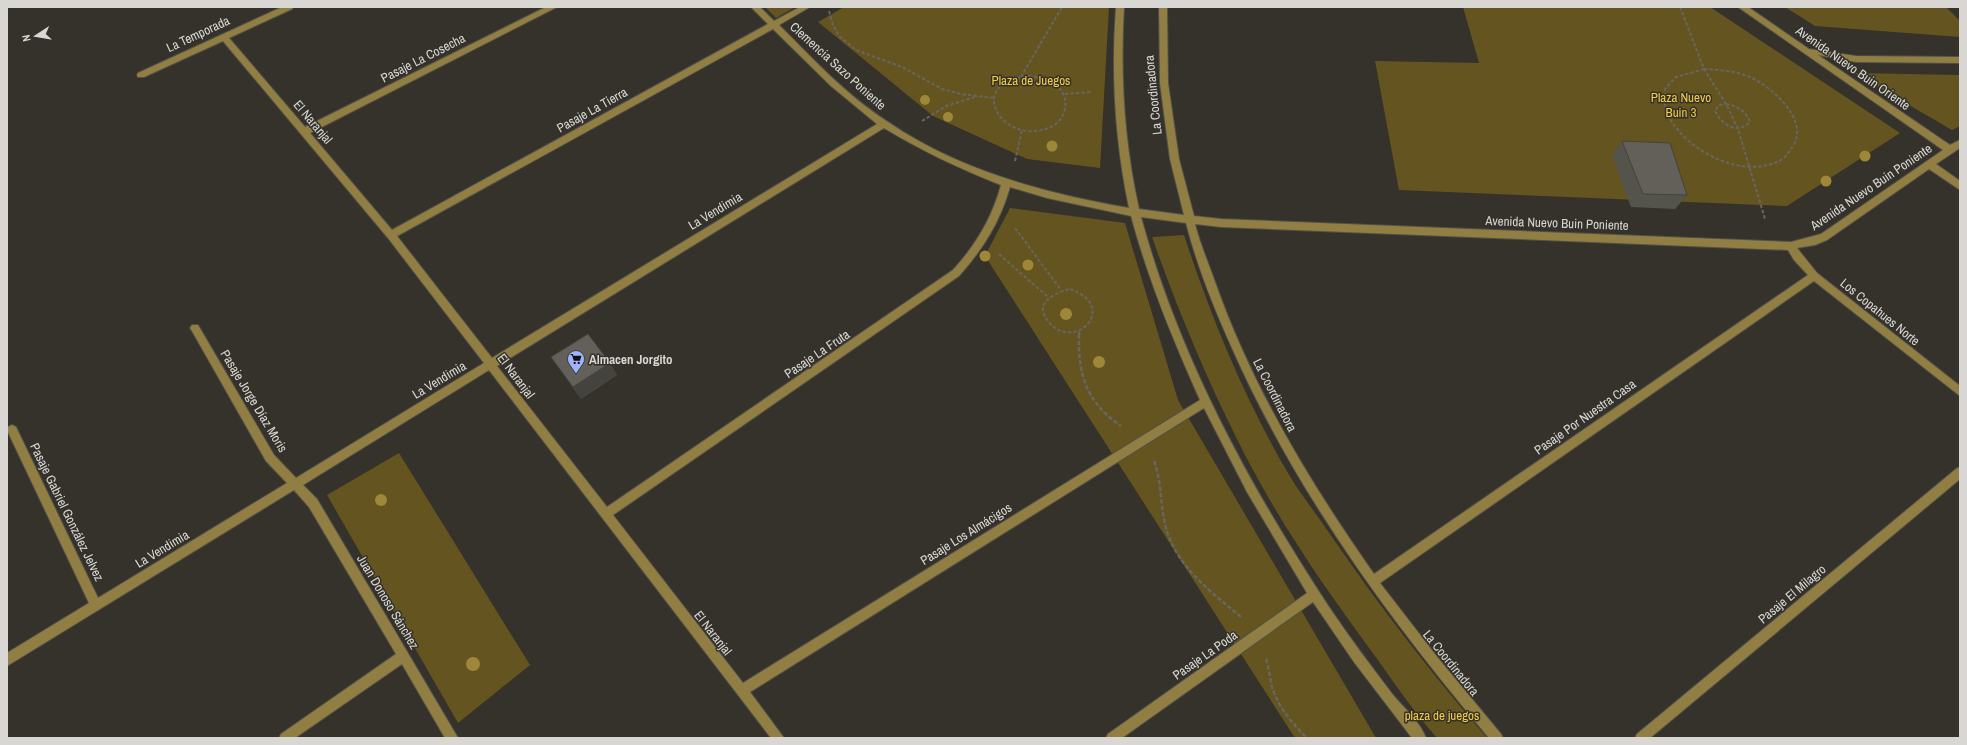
<svg xmlns="http://www.w3.org/2000/svg" width="1967" height="745" font-family="'Archivo Narrow',sans-serif">
<style>
.green{fill:#64541f}
.lines{fill:none;stroke-linecap:round;stroke-linejoin:round}
.minor-casing{stroke:#525049;stroke-width:2}
.path-far1{stroke:#686660;stroke-width:2;stroke-dasharray:3.5 2;stroke-linecap:butt}
.path{stroke:#686660;stroke-width:2.5;stroke-dasharray:4.5 2;stroke-linecap:butt}
.minor{fill:#917e42;fill-rule:evenodd}
.tree{fill:#9e8738}
.wall{fill:#54534c}
.shaded-wall{fill:#45433e}
.building{fill:#626058;stroke:#45433e}
.labels{text-anchor:middle;dominant-baseline:central;stroke-width:3;stroke-linejoin:round;paint-order:stroke}
.street-label{font-size:13px;fill:#d9d7d3;stroke:#34322b}
.park-label{font-size:13px;fill:#f4cc43;stroke:#34322b}
.poi-label{font-size:13px;font-weight:bold;fill:#d9d7d3;stroke:#34322b;text-anchor:start}
</style>
<rect width="100%" height="100%" fill="#34322b"/>
<g class="green">
<path d="M765 7H795L776 18Z"/>
<path d="M844 7H1109L1100 168 1027 159 933 116 818 22Z"/>
<path d="M1463 7H1710L1900 133 1787 206 1399 190 1375 61 1479 63Z"/>
<path d="M1785 7H1946L1960 21V37L1815 26Z"/>
<path d="M1854 73 1960 75V126L1952 130Z"/>
<path d="M1010 208 1125 223 1178 400 1376 738H1295L985 256Z"/>
<path d="M1184 235C1211 317 1244 398 1288 473 1301 495 1318 516 1332 537 1380 607 1432 674 1487 738H1437C1414 712 1395 684 1375 656 1324 587 1274 515 1236 437 1204 373 1176 305 1152 237Z"/>
<path d="M399 453 530 665 458 723 327 495Z"/>
</g>
<g class="lines">
<defs>
<g id="minor">
<path d="M282 7H293L292 9 229 38 305 127 546 7H557L310 133 392 230 768 24 751 7H760L774 21 800 7H810L779 25C813 59 847 96 888 122 960 171 1044 193 1129 208 1115 141 1111 75 1116 7H1124C1120 76 1124 142 1139 209L1184 215 1170 159 1160 83 1159 7H1167L1168 83 1179 159 1194 216 1221 219 1791 242 1821 234 1943 150 1738 7H1748L1809 49 1856 56 1960 57V63L1856 62 1818 55 1950 145 1960 140V148L1936 164 1960 181V190L1929 169 1827 240 1815 245 1797 248 1817 273 1960 386V396L1814 281 1380 583 1438 658 1501 734 1503 738H1489C1388 618 1296 492 1232 348 1214 308 1197 266 1186 223L1141 217C1179 357 1250 487 1329 607 1349 637 1371 666 1393 695 1404 708 1420 722 1426 738H1412L1354 662 1313 602 1122 738H1106L1108 734 1307 593 1247 492 1204 408 750 692 784 738H771L489 370 303 485 317 499 458 738H445L402 664 295 738H279L281 734 396 654 309 507 294 490 7 666V653L89 603 7 430 8 427 12 425 16 427 98 598 287 483 266 461 192 331 190 328 192 325H198L274 455 296 478 484 363 388 238 223 41 144 77H138L137 75 138 73ZM773 29 831 86 877 124 492 358 397 236ZM884 128C922 151 960 169 1001 185 992 218 976 245 953 270L607 507 497 366ZM1010 187 1047 198 1131 216C1148 279 1173 340 1200 400L743 683 613 515 959 276C983 249 1000 222 1010 187ZM1195 224 1221 227 1788 250 1794 260 1808 275 1374 574C1310 483 1252 387 1215 282 1208 262 1200 244 1195 224Z"/>
<path d="M1960 467V479L1650 738H1635L1637 734 1956 469Z"/>
</g>
</defs>
<use href="#minor" class="minor-casing"/>
<g class="path-far1">
<path d="M1680 7 1704 69 1726 104 1738 129 1765 219"/>
<path d="M829 11 833 25 839 36 856 50 902 67 942 89 961 94 994 98"/>
<path d="M1704 69C1720 70 1737 71 1752 78 1773 88 1809 120 1793 146 1790 151 1786 157 1781 160 1742 181 1684 150 1667 113 1664 106 1665 97 1665 89L1676 77Z"/>
<path d="M1029 76C1036 77 1043 78 1050 81 1066 89 1071 108 1058 122 1052 128 1044 130 1036 131 1002 135 975 94 1011 80 1016 78 1023 77 1029 76Z"/>
<path d="M1021 77 1062 7"/>
<path d="M1065 94 1091 92"/>
<path d="M1726 104C1737 106 1746 111 1750 122 1737 135 1722 125 1715 111L1719 105Z"/>
<path d="M922 121 946 106 975 97"/>
<path d="M1015 161 1022 130"/>
<path d="M1015 228 1061 290"/>
<path d="M999 254 1048 297"/>
<path d="M1070 289C1121 307 1073 354 1048 321 1033 302 1055 293 1070 289Z"/>
<path d="M1079 335V331"/>
</g>
<g class="path">
<path d="M1079 334C1078 375 1086 402 1121 426"/>
<path d="M1154 461C1162 482 1160 503 1165 524 1175 566 1210 591 1241 617"/>
<path d="M1266 659C1269 668 1270 678 1272 687 1278 707 1292 723 1307 738"/>
</g>
<use href="#minor" class="minor"/>
</g>
<g class="tree">
<circle cx="925" cy="100" r="5"/>
<circle cx="948" cy="117" r="5"/>
<circle cx="1052" cy="146" r="5.5"/>
<circle cx="1865" cy="156" r="5.5"/>
<circle cx="1826" cy="181" r="5.5"/>
<circle cx="985" cy="256" r="5.5"/>
<circle cx="1028" cy="265" r="5.5"/>
<circle cx="1066" cy="314" r="6"/>
<circle cx="1099" cy="362" r="6"/>
<circle cx="381" cy="500" r="6"/>
<circle cx="473" cy="664" r="7"/>
</g>
<g class="wall">
<path d="M1622 141 1687 195 1675 209 1631 207 1612 156Z"/>
<path d="M551 357 610 363 617 375 581 399Z"/>
</g>
<path class="shaded-wall" d="M610 363 617 375 581 399 573 387Z"/>
<g class="building">
<path d="M1622 141 1670 143 1687 195 1643 194Z"/>
<path d="M588 334 610 363 573 387 551 357Z"/>
</g>
<defs>
<symbol id="supermarket-pin" viewBox="-11 -11 22 30"><path d="M0 17L-7.5 6A9.5 9.5 0 1 1 7.5 6Z" fill="#a0b3fd" stroke="#34322b"/><path d="M-6-5.5h2.5l.6 2H6L4.5 2H-2.5L-4.4-4H-6ZM-1.5 3.2a1.3 1.3 0 1 0 .1 0ZM3 3.2a1.3 1.3 0 1 0 .1 0Z" fill="#111"/></symbol>
</defs>
<g fill-rule="evenodd">
<use href="#supermarket-pin" x="566" y="349" width="20" height="27"/>
</g>
<g class="labels">
<g class="street-label">
<text transform="translate(198 34) rotate(-25)">La Temporada</text>
<text transform="translate(423 58) rotate(-27)">Pasaje La Cosecha</text>
<text transform="translate(838 66) rotate(42)">Clemencia Sazo Poniente</text>
<text transform="translate(1853 68) rotate(35)">Avenida Nuevo Buin Oriente</text>
<text transform="translate(1153 95) rotate(-96)">La Coordinadora</text>
<text transform="translate(592 110) rotate(-29)">Pasaje La Tierra</text>
<text transform="translate(313 122) rotate(50)">El Naranjal</text>
<text transform="translate(1871 187) rotate(-34)">Avenida Nuevo Buin Poniente</text>
<text transform="translate(715 211) rotate(-31)">La Vendimia</text>
<text transform="translate(1557 223) rotate(2)">Avenida Nuevo Buin Poniente</text>
<text transform="translate(1880 312) rotate(39)">Los Copahues Norte</text>
<text transform="translate(817 354) rotate(-34)">Pasaje La Fruta</text>
<text transform="translate(516 376) rotate(53)">El Naranjal</text>
<text transform="translate(439 380) rotate(-31)">La Vendimia</text>
<text transform="translate(1275 395) rotate(63)">La Coordinadora</text>
<text transform="translate(254 401) rotate(59)">Pasaje Jorge Díaz Moris</text>
<text transform="translate(1585 417) rotate(-35)">Pasaje Por Nuestra Casa</text>
<text transform="translate(67 512) rotate(64)">Pasaje Gabriel González Jelvez</text>
<text transform="translate(966 534) rotate(-32)">Pasaje Los Almácigos</text>
<text transform="translate(162 549) rotate(-31)">La Vendimia</text>
<text transform="translate(1792 594) rotate(-40)">Pasaje El Milagro</text>
<text transform="translate(388 602) rotate(59)">Juan Donoso Sánchez</text>
<text transform="translate(713 633) rotate(52)">El Naranjal</text>
<text transform="translate(1205 655) rotate(-35)">Pasaje La Poda</text>
<text transform="translate(1451 663) rotate(51)">La Coordinadora</text>
</g>
<g class="park-label">
<text x="1031" y="80">Plaza de Juegos</text>
<text x="1681" y="97">Plaza Nuevo<tspan x="1681" dy="15">Buin 3</tspan></text>
<text x="1442" y="715">plaza de juegos</text>
</g>
<g class="poi-label">
<text x="589" y="359">Almacen Jorgito</text>
</g>
</g>
<rect width="1967" height="745" fill="none" stroke="#d9d7d3" stroke-width="16"/>
<g transform="translate(36 36) rotate(258)" stroke="#34322b" stroke-width="3" paint-order="stroke">
<path d="M0-3L7 15L0 10L-7 15Z" fill="#d9d7d3"/>
<text y="-6" font-size="11" font-weight="bold" text-anchor="middle" fill="#d9d7d3">N</text>
</g>
</svg>
